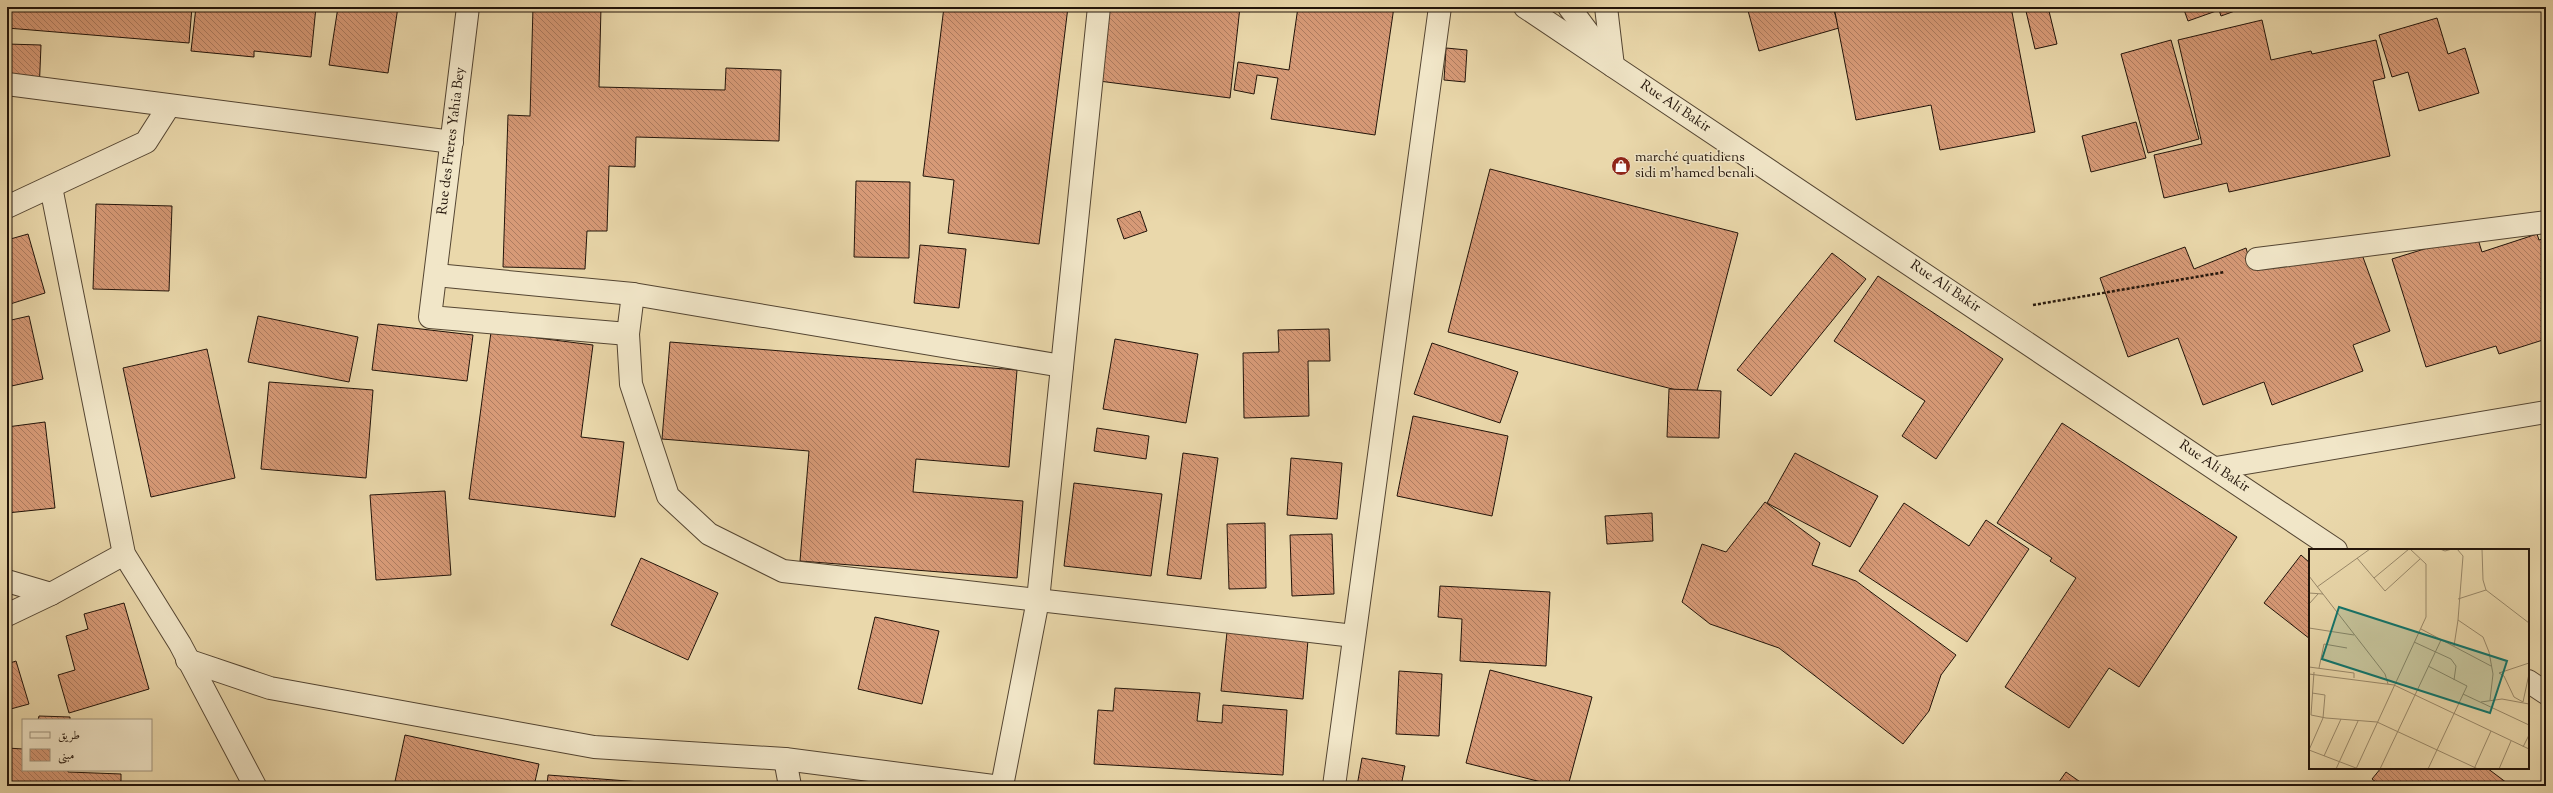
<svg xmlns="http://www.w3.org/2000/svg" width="2553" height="793" font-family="'Sorts Mill Goudy',Amiri,serif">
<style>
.building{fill:url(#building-back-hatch);stroke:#22140a}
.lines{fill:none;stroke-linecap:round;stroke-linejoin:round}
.minor-casing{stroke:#544532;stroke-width:24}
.tertiary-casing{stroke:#544532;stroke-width:24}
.path{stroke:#22140a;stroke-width:2.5;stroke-dasharray:3 2;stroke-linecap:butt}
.minor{stroke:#f1e6c8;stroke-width:22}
.tertiary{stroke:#f1e6c8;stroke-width:22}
.labels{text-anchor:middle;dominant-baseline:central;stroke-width:3;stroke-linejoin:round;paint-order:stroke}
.street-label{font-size:14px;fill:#22140a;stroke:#f1e6c8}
.poi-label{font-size:14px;fill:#22140a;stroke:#f1e6c8;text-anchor:start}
.inset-road{fill:none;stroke:#9a8a6b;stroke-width:1}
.view{fill:#0f766e;fill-opacity:0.15;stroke:#0f766e;stroke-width:2}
.inset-edge{fill:none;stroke:#22140a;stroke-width:2}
</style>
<defs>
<pattern id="building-back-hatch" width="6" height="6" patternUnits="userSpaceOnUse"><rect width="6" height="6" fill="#d79a77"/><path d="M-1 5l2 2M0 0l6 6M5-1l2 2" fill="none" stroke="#ae7c60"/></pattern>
</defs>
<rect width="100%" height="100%" fill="#ead8ab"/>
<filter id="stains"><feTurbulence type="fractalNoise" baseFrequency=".005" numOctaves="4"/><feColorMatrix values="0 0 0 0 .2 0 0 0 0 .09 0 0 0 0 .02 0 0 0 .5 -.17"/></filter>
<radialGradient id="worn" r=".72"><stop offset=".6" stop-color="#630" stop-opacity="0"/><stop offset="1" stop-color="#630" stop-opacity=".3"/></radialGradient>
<g class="building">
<path d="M7 7H192L189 43 7 28Z"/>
<path d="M196 7H316L311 57 254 51V57L191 51Z"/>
<path d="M338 7H398L388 73 329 65Z"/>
<path d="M533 7H601L599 87 725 90 726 68 781 70 779 141 636 137 635 167 609 166 607 231H587L585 269 503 267 508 115 530 116Z"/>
<path d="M944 7H1068L1039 244 948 233 954 180 923 176Z"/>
<path d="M1109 7H1240L1230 98 1099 81Z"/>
<path d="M1298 7H1394L1375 135 1271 119 1278 78 1257 75 1254 94 1234 90 1238 62 1289 70Z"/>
<path d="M1747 7H1833L1839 28 1759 51Z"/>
<path d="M1834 7H2011L2035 132 1940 150 1931 105 1856 120Z"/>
<path d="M2025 7H2048L2057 44 2035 49Z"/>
<path d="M2183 7H2246L2221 16 2219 10 2188 21Z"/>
<path d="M2437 18 2448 54 2465 48 2479 93 2419 111 2408 72 2392 77 2379 35Z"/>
<path d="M2262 20 2271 60 2311 51 2312 54 2376 40 2385 78 2373 81 2390 156 2229 192 2227 183 2164 198 2154 155 2202 144 2178 40Z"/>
<path d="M2171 40 2199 139 2148 153 2121 54Z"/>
<path d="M7 44 41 45 39 93 7 92Z"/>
<path d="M1446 48 1467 50 1465 82 1444 80Z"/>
<path d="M2136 122 2146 158 2091 172 2082 136Z"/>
<path d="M1490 169 1738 233 1696 395 1448 332Z"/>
<path d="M856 181 910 182 909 258 854 257Z"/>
<path d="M96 204 172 206 169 291 93 289Z"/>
<path d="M1140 211 1147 231 1124 239 1117 219Z"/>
<path d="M2476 233 2482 252 2537 234 2539 240 2546 238V339L2499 354 2496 346 2426 367 2392 259Z"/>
<path d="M28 234 45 293 7 305V240Z"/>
<path d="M920 245 966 249 959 308 914 303Z"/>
<path d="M2273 246 2280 263 2360 249 2390 331 2353 345 2363 371 2272 405 2264 382 2203 405 2178 338 2128 357 2100 278 2185 247 2194 269 2246 248 2248 255Z"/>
<path d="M1832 253 1866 279 1771 396 1737 370Z"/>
<path d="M1878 276 2003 359 1936 459 1902 436 1925 401 1834 341Z"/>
<path d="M29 316 43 379 7 387V321Z"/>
<path d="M258 316 358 337 349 382 248 362Z"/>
<path d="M378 324 473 335 467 381 372 370Z"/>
<path d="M1329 329 1330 361H1308L1309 416 1244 418 1243 353 1279 352 1278 330Z"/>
<path d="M491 332 593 345 581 437 624 442 615 517 469 499Z"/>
<path d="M1115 339 1198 354 1186 423 1103 409Z"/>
<path d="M670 342 1017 370 1009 467 916 459 913 492 1023 501 1017 578 800 561 809 451 662 439Z"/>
<path d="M1432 343 1518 372 1500 423 1414 394Z"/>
<path d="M207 349 235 478 151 497 123 368Z"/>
<path d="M269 382 373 390 366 478 261 469Z"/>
<path d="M1669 389 1721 391 1719 438 1667 437Z"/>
<path d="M1413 416 1508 436 1492 516 1397 496Z"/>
<path d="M45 422 55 508 7 513V427Z"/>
<path d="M2062 423 2237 537 2139 687 2109 668 2069 728 2005 687 2076 578 2050 561 2052 558 1997 523Z"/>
<path d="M1097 428 1149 436 1146 459 1094 451Z"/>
<path d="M1183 453 1218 458 1201 579 1167 575Z"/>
<path d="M1795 453 1878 496 1850 547 1767 503Z"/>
<path d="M1291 458 1342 463 1337 519 1287 515Z"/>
<path d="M1074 483 1162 494 1151 576 1064 566Z"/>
<path d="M445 491 451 575 376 580 370 495Z"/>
<path d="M1765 502 1820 543 1812 565 1856 581 1956 655 1941 675 1929 711 1903 744 1779 648 1710 624 1682 602 1702 544 1726 552Z"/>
<path d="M1904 503 1969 546 1986 520 2029 549 1967 642 1859 571Z"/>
<path d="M1652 513 1653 541 1607 544 1605 516Z"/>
<path d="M1265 523 1266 588 1229 589 1227 524Z"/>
<path d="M1332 534 1334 594 1292 596 1290 535Z"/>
<path d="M2301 555 2310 563V639L2264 603Z"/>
<path d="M641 558 718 593 688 660 611 625Z"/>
<path d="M1440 586 1550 592 1546 666 1460 661 1462 619 1438 617Z"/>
<path d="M124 603 149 689 69 713 58 675 75 670 66 636 88 629 84 614Z"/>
<path d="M875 617 939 631 922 704 858 689Z"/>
<path d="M1227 632 1308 640 1303 699 1221 691Z"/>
<path d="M16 661 29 704 7 710V664Z"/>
<path d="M1490 670 1592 697 1568 786H1557L1466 763Z"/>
<path d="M1399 671 1442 674 1439 736 1396 734Z"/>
<path d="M1115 688 1200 693 1197 721 1222 723 1223 705 1287 710 1283 775 1094 764 1098 710 1113 711Z"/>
<path d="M39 716 70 717V720H38Z"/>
<path d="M405 735 539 764 534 786H394Z"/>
<path d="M7 748 23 749V770H68V772L121 774V786H7Z"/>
<path d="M1362 758 1405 766 1401 786H1357Z"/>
<path d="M2381 768H2487L2511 786H2381L2372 779Z"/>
<path d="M2066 772 2086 786H2056Z"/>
<path d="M548 775 694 786V783L736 786H547Z"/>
</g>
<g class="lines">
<defs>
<g id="minor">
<path d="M468 7 430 317 628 334"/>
<path d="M7 84 452 142"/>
<path d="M51 187 124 554 180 644 255 786"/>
<path d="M7 207 146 142 169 106"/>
<path d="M2257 259 2546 222"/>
<path d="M436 275 633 294 1062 366"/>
<path d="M633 294 628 334 631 384 668 496 709 534 783 571 1354 636"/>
<path d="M2216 468 2546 412"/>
<path d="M7 581 51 594"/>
<path d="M7 615 51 594 124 554"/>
<path d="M187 660 270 688 594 747 785 759 993 786"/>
<path d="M785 759 790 786"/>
<path d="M1002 786 1038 600 1099 7"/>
<path d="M1334 786 1440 7"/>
</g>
<g id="tertiary">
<path d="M1525 7 1613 66 1606 7"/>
<path d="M1569 7 1613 66 2336 550"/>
<path d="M2528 681 2546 693"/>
</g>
</defs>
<use href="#minor" class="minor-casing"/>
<use href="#tertiary" class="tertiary-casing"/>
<path class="path" d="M2033 305 2225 272"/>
<use href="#minor" class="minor"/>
<use href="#tertiary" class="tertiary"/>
</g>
<defs>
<symbol id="shop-disc" viewBox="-11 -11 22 22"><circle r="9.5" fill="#8f2418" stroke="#f1e6c8"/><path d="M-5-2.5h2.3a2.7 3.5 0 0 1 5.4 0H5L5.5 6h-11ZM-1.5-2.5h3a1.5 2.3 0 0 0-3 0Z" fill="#fff"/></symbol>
</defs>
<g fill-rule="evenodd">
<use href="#shop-disc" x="1610" y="155" width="22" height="22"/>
</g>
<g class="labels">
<g class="street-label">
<text transform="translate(1675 107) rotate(34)">Rue Ali Bakir</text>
<text transform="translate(452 141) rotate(-83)">Rue des Freres Yahia Bey</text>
<text transform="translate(1945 287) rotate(34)">Rue Ali Bakir</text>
<text transform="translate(2214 467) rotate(34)">Rue Ali Bakir</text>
</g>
<g class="poi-label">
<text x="1635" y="158">marché quatidiens<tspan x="1635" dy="16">sidi m'hamed benali</tspan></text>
</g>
</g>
<g transform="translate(2309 549)">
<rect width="220" height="220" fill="#ead8ab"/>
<path class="inset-road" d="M131 0 136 2 143 0M148 0 154 7 149 71 174 88 180 103 184 125 181 151M173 0 174 31 177 41 220 74M48 9 76 42 111 10M0 27 76 125 79 135M65 29 100 0M8 38 61 0M0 44 14 45M149 50 177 41M0 55 9 45M0 79 45 86M112 80 182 117M105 93 142 110 147 117 145 131M145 97 149 71M119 117 158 137M0 118 45 124V129M10 119 15 95 38 99M5 123 2 166 17 169 68 173 169 220M190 124 195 127 205 148 214 153 220 125M190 124 220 114M0 125 85 136 220 200M154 145 220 176M172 153 193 150 220 155M214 198 220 186M0 201 14 169 16 146 3 144M0 201 47 219M15 207 32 170M27 220 49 172M47 220 117 68V15L101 0M71 220 132 91M119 220 158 137M165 220 182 182M190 220 202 192"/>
<path class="view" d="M30 58 198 112 181 164 13 110Z"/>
<rect width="220" height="220" class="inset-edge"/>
</g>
<rect width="2553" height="793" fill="none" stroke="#ead8ab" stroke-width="24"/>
<rect x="8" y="8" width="2537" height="777" fill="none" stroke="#22140a" stroke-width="2"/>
<rect x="12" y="12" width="2529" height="769" fill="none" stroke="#22140a"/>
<rect x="22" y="719" width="130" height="52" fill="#f1e6c8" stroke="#9e927c"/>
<rect x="30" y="732" width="20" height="6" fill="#f1e6c8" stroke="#9e927c"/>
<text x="58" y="739" font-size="12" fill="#22140a">طريق</text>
<rect x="30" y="749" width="20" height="12" fill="url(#building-back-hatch)" stroke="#9e927c"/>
<text x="58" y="759" font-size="12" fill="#22140a">مبنى</text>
<rect width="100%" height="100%" filter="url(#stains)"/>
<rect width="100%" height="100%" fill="url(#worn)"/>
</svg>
